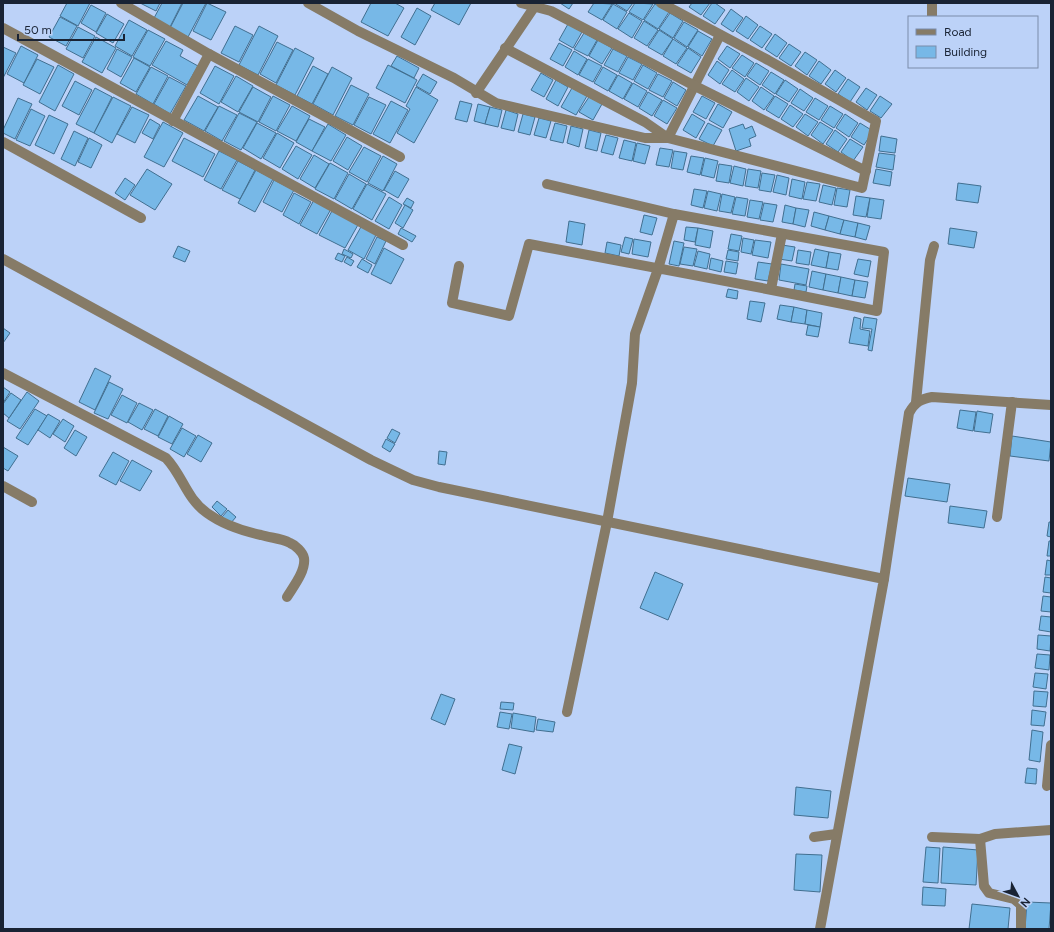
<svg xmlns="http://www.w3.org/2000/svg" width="1054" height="932" font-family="Figtree,sans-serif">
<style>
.building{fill:#77b8e7;stroke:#416f90}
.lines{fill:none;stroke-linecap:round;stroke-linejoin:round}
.minor{stroke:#867b67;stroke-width:10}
</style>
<rect width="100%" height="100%" fill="#bcd2f8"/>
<g class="building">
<path d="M67 3H90L78 26 60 16Z"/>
<path d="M140 3H160L156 11Z"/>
<path d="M162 3H182L169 29 153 20Z"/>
<path d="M183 3H206L188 37 170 28Z"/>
<path d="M207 3 226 12 211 40 193 31Z"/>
<path d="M371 3H395L404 8 388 36 361 22Z"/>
<path d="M435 3H471L459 25 431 10Z"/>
<path d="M560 3H573L569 9Z"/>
<path d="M594 3 612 4 602 20 588 12Z"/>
<path d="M614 3H633L627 11Z"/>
<path d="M635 3 653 4 643 20 629 12Z"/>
<path d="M692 3H710L701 15 689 7Z"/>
<path d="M712 3H715L725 10 715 24 703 16Z"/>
<path d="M613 4 627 12 617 29 603 20Z"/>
<path d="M655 4 669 12 658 29 644 20Z"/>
<path d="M91 5 106 13 96 32 81 23Z"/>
<path d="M417 8 431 16 415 45 401 37Z"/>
<path d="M731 9 743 18 733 32 721 24Z"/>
<path d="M629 13 642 21 632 38 618 29Z"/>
<path d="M670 13 683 21 673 38 659 29Z"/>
<path d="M107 14 124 24 113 43 96 33Z"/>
<path d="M746 16 758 25 748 39 736 31Z"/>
<path d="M60 17 77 26 66 46 49 37Z"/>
<path d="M129 20 147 30 132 56 115 46Z"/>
<path d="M644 21 658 30 647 46 634 38Z"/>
<path d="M684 22 698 30 687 47 674 38Z"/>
<path d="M568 24 582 32 573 48 559 40Z"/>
<path d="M235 26 253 35 239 62 221 53Z"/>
<path d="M259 26 278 36 258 75 239 65Z"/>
<path d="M760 26 772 34 762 48 750 40Z"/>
<path d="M78 27 95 36 83 58 66 49Z"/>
<path d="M148 30 165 39 150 66 133 57Z"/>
<path d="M659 30 673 39 662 55 648 47Z"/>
<path d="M698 31 712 39 702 56 688 47Z"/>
<path d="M584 33 597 40 588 56 574 49Z"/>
<path d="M775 34 787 43 777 57 765 49Z"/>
<path d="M96 37 116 48 102 73 82 62Z"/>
<path d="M673 39 687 48 676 64 663 56Z"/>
<path d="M598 40 612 48 602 64 589 56Z"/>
<path d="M166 41 183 50 180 56 198 66 187 85 152 65Z"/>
<path d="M277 42 293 50 276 83 260 74Z"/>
<path d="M559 43 572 50 563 66 550 59Z"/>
<path d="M789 44 801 52 791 66 779 58Z"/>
<path d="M21 46 38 55 24 83 7 74Z"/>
<path d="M727 46 740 54 730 68 718 59Z"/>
<path d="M3 47 16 53 3 78Z"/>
<path d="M295 48 314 58 295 95 276 85Z"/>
<path d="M688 48 701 57 691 73 677 65Z"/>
<path d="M117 49 132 57 121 77 107 69Z"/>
<path d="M613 49 627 56 618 72 604 65Z"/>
<path d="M574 51 587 59 578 75 565 67Z"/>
<path d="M805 52 817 60 807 75 795 66Z"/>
<path d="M742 55 754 63 745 77 732 68Z"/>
<path d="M397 56 419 68 414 78 391 66Z"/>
<path d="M628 57 642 64 633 80 619 73Z"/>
<path d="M134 58 150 67 136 92 120 83Z"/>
<path d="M37 59 54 67 40 94 23 85Z"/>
<path d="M588 59 602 66 593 82 579 75Z"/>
<path d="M717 61 729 70 720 84 708 75Z"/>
<path d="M819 61 831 70 821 84 809 76Z"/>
<path d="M756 63 769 71 760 85 747 76Z"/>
<path d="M58 65 74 74 55 111 39 102Z"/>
<path d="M388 65 417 80 405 103 376 88Z"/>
<path d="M643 65 657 73 648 89 634 81Z"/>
<path d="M215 66 234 76 219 104 200 93Z"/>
<path d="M313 66 328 74 312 104 297 96Z"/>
<path d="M151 67 168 76 153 104 136 94Z"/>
<path d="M332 67 352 78 333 115 313 104Z"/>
<path d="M603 67 617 75 608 91 594 83Z"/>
<path d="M732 70 744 79 735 92 722 84Z"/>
<path d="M835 70 846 78 836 92 825 84Z"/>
<path d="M771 72 784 80 775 94 762 85Z"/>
<path d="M541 73 553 80 544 97 531 90Z"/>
<path d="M423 74 437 82 430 94 416 86Z"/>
<path d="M658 74 672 81 663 97 649 90Z"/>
<path d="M618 75 632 83 623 99 609 91Z"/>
<path d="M236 76 253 86 238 112 221 102Z"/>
<path d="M169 77 186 86 170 114 154 104Z"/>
<path d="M746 78 759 87 749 101 737 92Z"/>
<path d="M848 79 860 87 850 102 838 94Z"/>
<path d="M556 80 568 87 558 106 546 99Z"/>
<path d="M785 80 798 89 789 102 776 94Z"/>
<path d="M75 81 92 90 79 115 62 106Z"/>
<path d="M673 82 686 90 677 106 664 98Z"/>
<path d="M633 83 647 91 638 107 624 99Z"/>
<path d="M351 85 369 94 353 125 335 116Z"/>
<path d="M253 87 271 97 258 122 239 112Z"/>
<path d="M416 87 438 100 414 143 397 133 410 109 406 106Z"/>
<path d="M761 87 774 96 764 110 752 101Z"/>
<path d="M95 88 112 97 94 133 76 124Z"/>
<path d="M572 88 587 96 576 115 561 107Z"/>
<path d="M866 88 877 95 867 110 856 102Z"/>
<path d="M800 89 813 98 804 111 791 103Z"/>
<path d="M648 92 662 100 652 116 639 108Z"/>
<path d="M198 96 218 107 204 131 184 120Z"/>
<path d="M273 96 290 105 276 131 259 122Z"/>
<path d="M702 96 715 103 706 119 693 112Z"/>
<path d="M775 96 788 104 779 118 766 110Z"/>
<path d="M880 96 892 104 881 118 870 111Z"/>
<path d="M113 97 131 106 112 143 94 133Z"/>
<path d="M369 97 386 105 371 134 354 125Z"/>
<path d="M589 97 602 104 593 120 579 112Z"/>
<path d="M18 98 32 104 15 139 3 133V130Z"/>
<path d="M815 98 828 106 819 120 806 112Z"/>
<path d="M663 100 677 108 667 124 654 116Z"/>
<path d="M391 101 408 110 390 143 373 134Z"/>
<path d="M460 101 472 104 467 122 455 119Z"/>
<path d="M478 104 490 107 485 124 474 121Z"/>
<path d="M718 104 732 112 723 128 709 120Z"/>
<path d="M790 105 803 114 793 127 781 119Z"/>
<path d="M219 106 237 115 222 141 205 131Z"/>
<path d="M292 106 310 116 296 141 277 131Z"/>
<path d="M830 106 843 114 834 128 821 120Z"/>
<path d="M132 107 149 115 135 143 117 134Z"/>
<path d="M490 107 502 110 498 127 485 124Z"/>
<path d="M31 109 45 116 30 146 16 140Z"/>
<path d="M506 110 518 114 514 131 501 128Z"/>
<path d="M239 113 257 122 241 150 224 141Z"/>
<path d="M523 114 535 117 530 135 518 132Z"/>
<path d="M692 114 705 122 696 138 683 130Z"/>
<path d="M805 114 818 122 808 136 796 127Z"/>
<path d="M845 114 858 123 849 137 836 128Z"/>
<path d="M49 115 68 124 54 154 35 145Z"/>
<path d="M539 118 551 121 546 138 534 135Z"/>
<path d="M150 119 160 125 153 139 142 133Z"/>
<path d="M309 119 325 127 312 151 296 142Z"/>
<path d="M163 122 183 133 164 167 144 157Z"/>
<path d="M820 122 833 130 823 144 811 135Z"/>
<path d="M257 123 276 133 261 159 243 148Z"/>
<path d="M555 123 567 126 563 143 550 140Z"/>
<path d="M708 123 722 130 713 146 699 139Z"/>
<path d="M860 123 873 131 864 145 851 137Z"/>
<path d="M328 124 346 135 331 161 312 151Z"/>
<path d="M743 124 745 129 752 126 756 136 749 139 751 146 736 151 729 129Z"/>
<path d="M571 126 583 129 579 147 567 143Z"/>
<path d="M589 130 601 133 597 151 585 148Z"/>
<path d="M835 130 847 139 838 152 826 144Z"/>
<path d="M74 131 88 138 75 166 61 159Z"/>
<path d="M277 133 294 143 280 168 263 158Z"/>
<path d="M606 135 618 138 613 155 601 152Z"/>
<path d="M881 136 897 139 895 153 879 151Z"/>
<path d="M347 137 362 146 348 170 333 161Z"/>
<path d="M89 138 102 145 91 168 78 162Z"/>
<path d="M184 138 215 154 203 177 172 161Z"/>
<path d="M850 139 863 147 853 161 841 152Z"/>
<path d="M624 140 636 143 632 161 619 158Z"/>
<path d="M637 143 650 146 645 164 633 161Z"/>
<path d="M296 146 312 155 298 179 282 169Z"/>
<path d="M364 147 381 156 367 182 349 172Z"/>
<path d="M660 148 673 150 669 167 656 165Z"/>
<path d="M219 151 237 160 221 189 204 180Z"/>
<path d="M674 151 687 153 683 170 671 168Z"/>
<path d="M879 153 895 155 893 170 876 167Z"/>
<path d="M314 155 329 164 315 188 300 179Z"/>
<path d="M383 156 397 164 383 191 368 183Z"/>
<path d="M691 156 704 158 700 175 687 172Z"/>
<path d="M705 158 718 161 714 178 701 175Z"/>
<path d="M238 161 255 170 240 199 222 190Z"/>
<path d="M330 163 348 173 334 199 315 189Z"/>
<path d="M719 164 732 166 729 183 716 181Z"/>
<path d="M734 166 746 169 743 186 730 183Z"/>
<path d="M147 169 172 184 155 210 130 195Z"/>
<path d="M748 169 761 171 758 188 745 186Z"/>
<path d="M876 169 892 172 890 186 873 183Z"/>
<path d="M256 170 273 179 255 212 238 203Z"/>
<path d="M395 171 409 179 398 198 384 190Z"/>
<path d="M762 173 775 175 771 192 759 190Z"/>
<path d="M349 174 366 184 352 209 335 199Z"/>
<path d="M777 175 789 178 786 195 773 192Z"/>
<path d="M125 178 135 185 125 200 115 193Z"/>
<path d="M792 179 805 182 802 199 789 196Z"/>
<path d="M274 180 294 190 282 212 263 202Z"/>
<path d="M807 182 820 184 816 201 803 199Z"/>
<path d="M958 183 981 186 978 203 956 200Z"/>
<path d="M367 184 386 194 372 220 353 209Z"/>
<path d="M823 185 836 188 832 205 819 202Z"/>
<path d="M837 188 850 190 847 207 834 205Z"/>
<path d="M694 189 707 191 703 208 691 205Z"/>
<path d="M708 191 721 194 717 211 704 208Z"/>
<path d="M294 193 311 202 299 224 283 215Z"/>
<path d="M722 194 735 197 731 213 719 211Z"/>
<path d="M856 196 870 198 866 217 853 215Z"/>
<path d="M389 197 402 205 389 229 375 221Z"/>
<path d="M736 197 748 199 745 216 732 214Z"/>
<path d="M407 198 414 202 411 208 403 204Z"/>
<path d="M870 198 884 200 881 219 867 217Z"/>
<path d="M314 200 331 209 317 234 300 225Z"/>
<path d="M750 200 763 202 759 219 747 217Z"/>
<path d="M764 203 777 205 773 222 760 220Z"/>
<path d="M405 205 413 210 403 228 395 223Z"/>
<path d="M785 205 796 208 793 224 782 222Z"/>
<path d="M796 208 809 210 805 227 793 224Z"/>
<path d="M333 209 359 223 345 248 319 235Z"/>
<path d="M814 212 829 216 825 230 811 226Z"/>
<path d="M644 215 657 218 652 235 640 232Z"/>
<path d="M829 216 844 220 840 234 825 230Z"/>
<path d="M844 220 858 223 855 237 840 234Z"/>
<path d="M569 221 585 224 582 245 566 242Z"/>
<path d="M858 223 870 226 866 240 855 237Z"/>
<path d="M362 225 377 233 364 259 348 250Z"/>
<path d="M686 227 698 228 695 242 684 240Z"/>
<path d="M401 228 416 236 412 242 398 234Z"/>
<path d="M698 228 713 231 710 248 695 245Z"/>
<path d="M950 228 977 232 974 248 948 244Z"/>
<path d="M731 234 742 236 739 251 728 249Z"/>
<path d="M377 237 386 241 375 264 366 259Z"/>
<path d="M625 237 633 239 629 254 621 252Z"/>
<path d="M743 238 754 240 751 254 741 252Z"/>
<path d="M634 239 651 242 648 257 632 254Z"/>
<path d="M755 240 771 242 768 258 752 255Z"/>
<path d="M674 241 684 243 679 266 669 264Z"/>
<path d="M607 242 621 245 619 256 605 253Z"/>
<path d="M782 245 795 247 792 261 779 259Z"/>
<path d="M178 246 190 251 185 262 173 257Z"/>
<path d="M684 247 697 249 693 266 680 264Z"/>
<path d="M384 248 404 259 391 284 371 274Z"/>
<path d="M344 249 353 254 351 258 342 254Z"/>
<path d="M815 249 829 252 826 268 811 265Z"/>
<path d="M728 250 739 252 738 261 726 259Z"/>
<path d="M798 250 811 252 809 265 796 263Z"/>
<path d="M698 251 710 254 707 269 694 266Z"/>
<path d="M829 252 841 254 838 270 826 268Z"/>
<path d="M338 253 345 256 342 262 335 259Z"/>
<path d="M347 257 354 261 351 266 344 262Z"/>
<path d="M711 258 723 261 721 272 709 269Z"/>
<path d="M362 259 372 265 368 273 357 267Z"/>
<path d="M858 259 871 261 868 277 854 274Z"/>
<path d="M726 261 738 263 736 274 724 272Z"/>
<path d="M758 262 772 264 768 281 755 279Z"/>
<path d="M781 264 809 269 806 285 779 280Z"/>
<path d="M812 271 826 274 823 290 809 287Z"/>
<path d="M826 274 841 277 838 293 823 290Z"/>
<path d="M841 277 855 280 852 296 838 293Z"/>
<path d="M855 280 868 282 865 298 852 296Z"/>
<path d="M795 284 807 286 806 292 794 290Z"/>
<path d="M728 289 738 291 737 299 726 297Z"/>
<path d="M750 301 765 303 761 322 747 319Z"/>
<path d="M780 305 794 307 791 322 777 319Z"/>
<path d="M794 307 807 310 805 324 791 322Z"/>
<path d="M807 310 822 313 820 327 805 324Z"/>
<path d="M854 317 861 319 860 329 870 331 868 346 849 343Z"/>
<path d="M864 317 877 319 872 351 868 350 872 329 862 328Z"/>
<path d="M808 325 820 327 818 337 806 335Z"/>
<path d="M3 328 10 333 3 343Z"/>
<path d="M95 368 111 376 95 410 79 402Z"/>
<path d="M109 382 123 389 108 419 94 413Z"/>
<path d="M3 387 10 392 3 403Z"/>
<path d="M27 392 39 401 20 429 7 421Z"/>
<path d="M11 393 21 400 9 418 3 413V404Z"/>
<path d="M122 395 137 403 127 423 111 415Z"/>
<path d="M139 403 153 410 142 430 128 422Z"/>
<path d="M35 409 47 416 28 445 16 438Z"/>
<path d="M155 409 168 416 158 436 144 429Z"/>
<path d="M960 410 976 412 973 431 957 428Z"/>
<path d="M977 411 993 414 990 433 974 431Z"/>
<path d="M48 414 60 421 50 438 38 430Z"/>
<path d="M169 416 183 424 172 444 158 437Z"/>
<path d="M63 419 74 426 65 442 53 434Z"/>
<path d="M182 428 196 436 184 457 170 449Z"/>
<path d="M392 429 400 433 395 443 387 438Z"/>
<path d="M75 430 87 437 76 456 64 448Z"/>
<path d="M198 435 212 443 201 462 187 454Z"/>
<path d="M1012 436 1051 442 1049 461 1010 456Z"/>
<path d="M386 439 395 444 390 452 382 447Z"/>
<path d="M3 447 18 456 8 471 3 468Z"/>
<path d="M439 451 447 452 445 465 438 464Z"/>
<path d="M113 452 129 461 116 485 99 476Z"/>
<path d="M132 460 152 471 140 491 120 481Z"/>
<path d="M908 478 950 484 947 502 905 496Z"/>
<path d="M217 501 227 509 221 516 212 507Z"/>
<path d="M950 506 987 511 984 528 948 523Z"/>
<path d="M228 510 236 517 230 524 222 517Z"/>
<path d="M1049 522H1051V537L1047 536Z"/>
<path d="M1049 541H1051V556H1047Z"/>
<path d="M1047 560 1051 561V575H1045Z"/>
<path d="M655 572 683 584 668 620 640 608Z"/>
<path d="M1045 577 1051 578V593L1043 592Z"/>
<path d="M1043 596 1051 597V612L1041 611Z"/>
<path d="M1041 616 1051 617V632L1039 630Z"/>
<path d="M1038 635 1051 636 1050 651 1037 649Z"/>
<path d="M1037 654 1050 655 1049 670 1035 668Z"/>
<path d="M1035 673 1048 674 1046 689 1033 687Z"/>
<path d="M1034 691 1048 692 1046 707 1033 706Z"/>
<path d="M441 694 455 699 445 725 431 719Z"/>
<path d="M501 702 514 703 513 710 500 709Z"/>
<path d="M1032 710 1046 712 1044 726 1031 725Z"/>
<path d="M500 712 512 714 509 729 497 727Z"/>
<path d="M513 713 536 717 534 732 511 728Z"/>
<path d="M538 719 555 722 553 732 536 730Z"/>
<path d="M1032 730 1043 732 1040 762 1029 760Z"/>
<path d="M509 744 522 747 515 774 502 770Z"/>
<path d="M1027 768 1037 769 1036 784 1025 783Z"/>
<path d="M796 787 831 791 828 818 794 815Z"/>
<path d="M926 847 940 848 938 883 923 882Z"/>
<path d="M943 847 978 850 976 885 941 883Z"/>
<path d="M796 854 822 855 820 892 794 890Z"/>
<path d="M923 887 946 889 945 906 922 905Z"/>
<path d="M1027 902 1051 903 1049 929H1025Z"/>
<path d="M972 904 1010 908 1008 929H969Z"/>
</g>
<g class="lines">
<g class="minor">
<path d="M121 3 209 54 400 157"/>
<path d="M308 3 358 31 454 78 496 103 645 138H668L720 35"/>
<path d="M521 3 551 11 695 86 866 171"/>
<path d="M932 17V3"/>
<path d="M3 28 403 245"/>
<path d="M505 48 645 122 668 138 862 188 876 121 768 60 661 3"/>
<path d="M476 93 537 3"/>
<path d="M173 121 209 54"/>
<path d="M3 142 141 218"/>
<path d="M547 184 674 214"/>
<path d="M3 259 371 460 413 480 439 487 884 579 820 929"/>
<path d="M459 266 452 303 509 316 529 244C645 266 762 287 877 311L884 252 674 214 658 269 635 334 632 383 607 522 567 712"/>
<path d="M771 289 782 234"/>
<path d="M3 373 166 458C183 476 186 498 207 513 222 524 243 531 261 535 271 538 281 538 290 543 295 545 303 552 304 558 306 571 293 587 287 597"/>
<path d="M916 402 930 260 934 246"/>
<path d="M3 486 32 502"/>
<path d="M997 517 1012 402"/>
<path d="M884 579 909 413C915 402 921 399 932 397L1051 405"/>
<path d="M1047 786 1051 745"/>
<path d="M814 837 836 834"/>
<path d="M932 837 980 839 995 834 1051 830"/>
<path d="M980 839 984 886 989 893 1014 899 1021 905V929"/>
</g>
</g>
<rect width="1054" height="932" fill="none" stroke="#192334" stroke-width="8"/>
<rect x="908" y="16" width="130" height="52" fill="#bcd2f8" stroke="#7b8caa"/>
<rect x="916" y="29" width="20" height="6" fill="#867b67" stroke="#7b8caa"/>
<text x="944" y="36" font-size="12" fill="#192334">Road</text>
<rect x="916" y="46" width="20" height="12" fill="#77b8e7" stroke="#7b8caa"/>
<text x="944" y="56" font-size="12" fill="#192334">Building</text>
<g transform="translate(1018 896) rotate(131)" stroke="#bcd2f8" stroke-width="3" paint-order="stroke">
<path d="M0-3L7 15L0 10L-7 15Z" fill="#192334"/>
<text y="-6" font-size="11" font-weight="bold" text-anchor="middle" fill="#192334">N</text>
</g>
<path d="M18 34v6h106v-6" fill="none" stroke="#192334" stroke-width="2"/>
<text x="24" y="34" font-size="12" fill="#192334" stroke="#bcd2f8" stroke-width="3" paint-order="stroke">50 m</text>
</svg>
